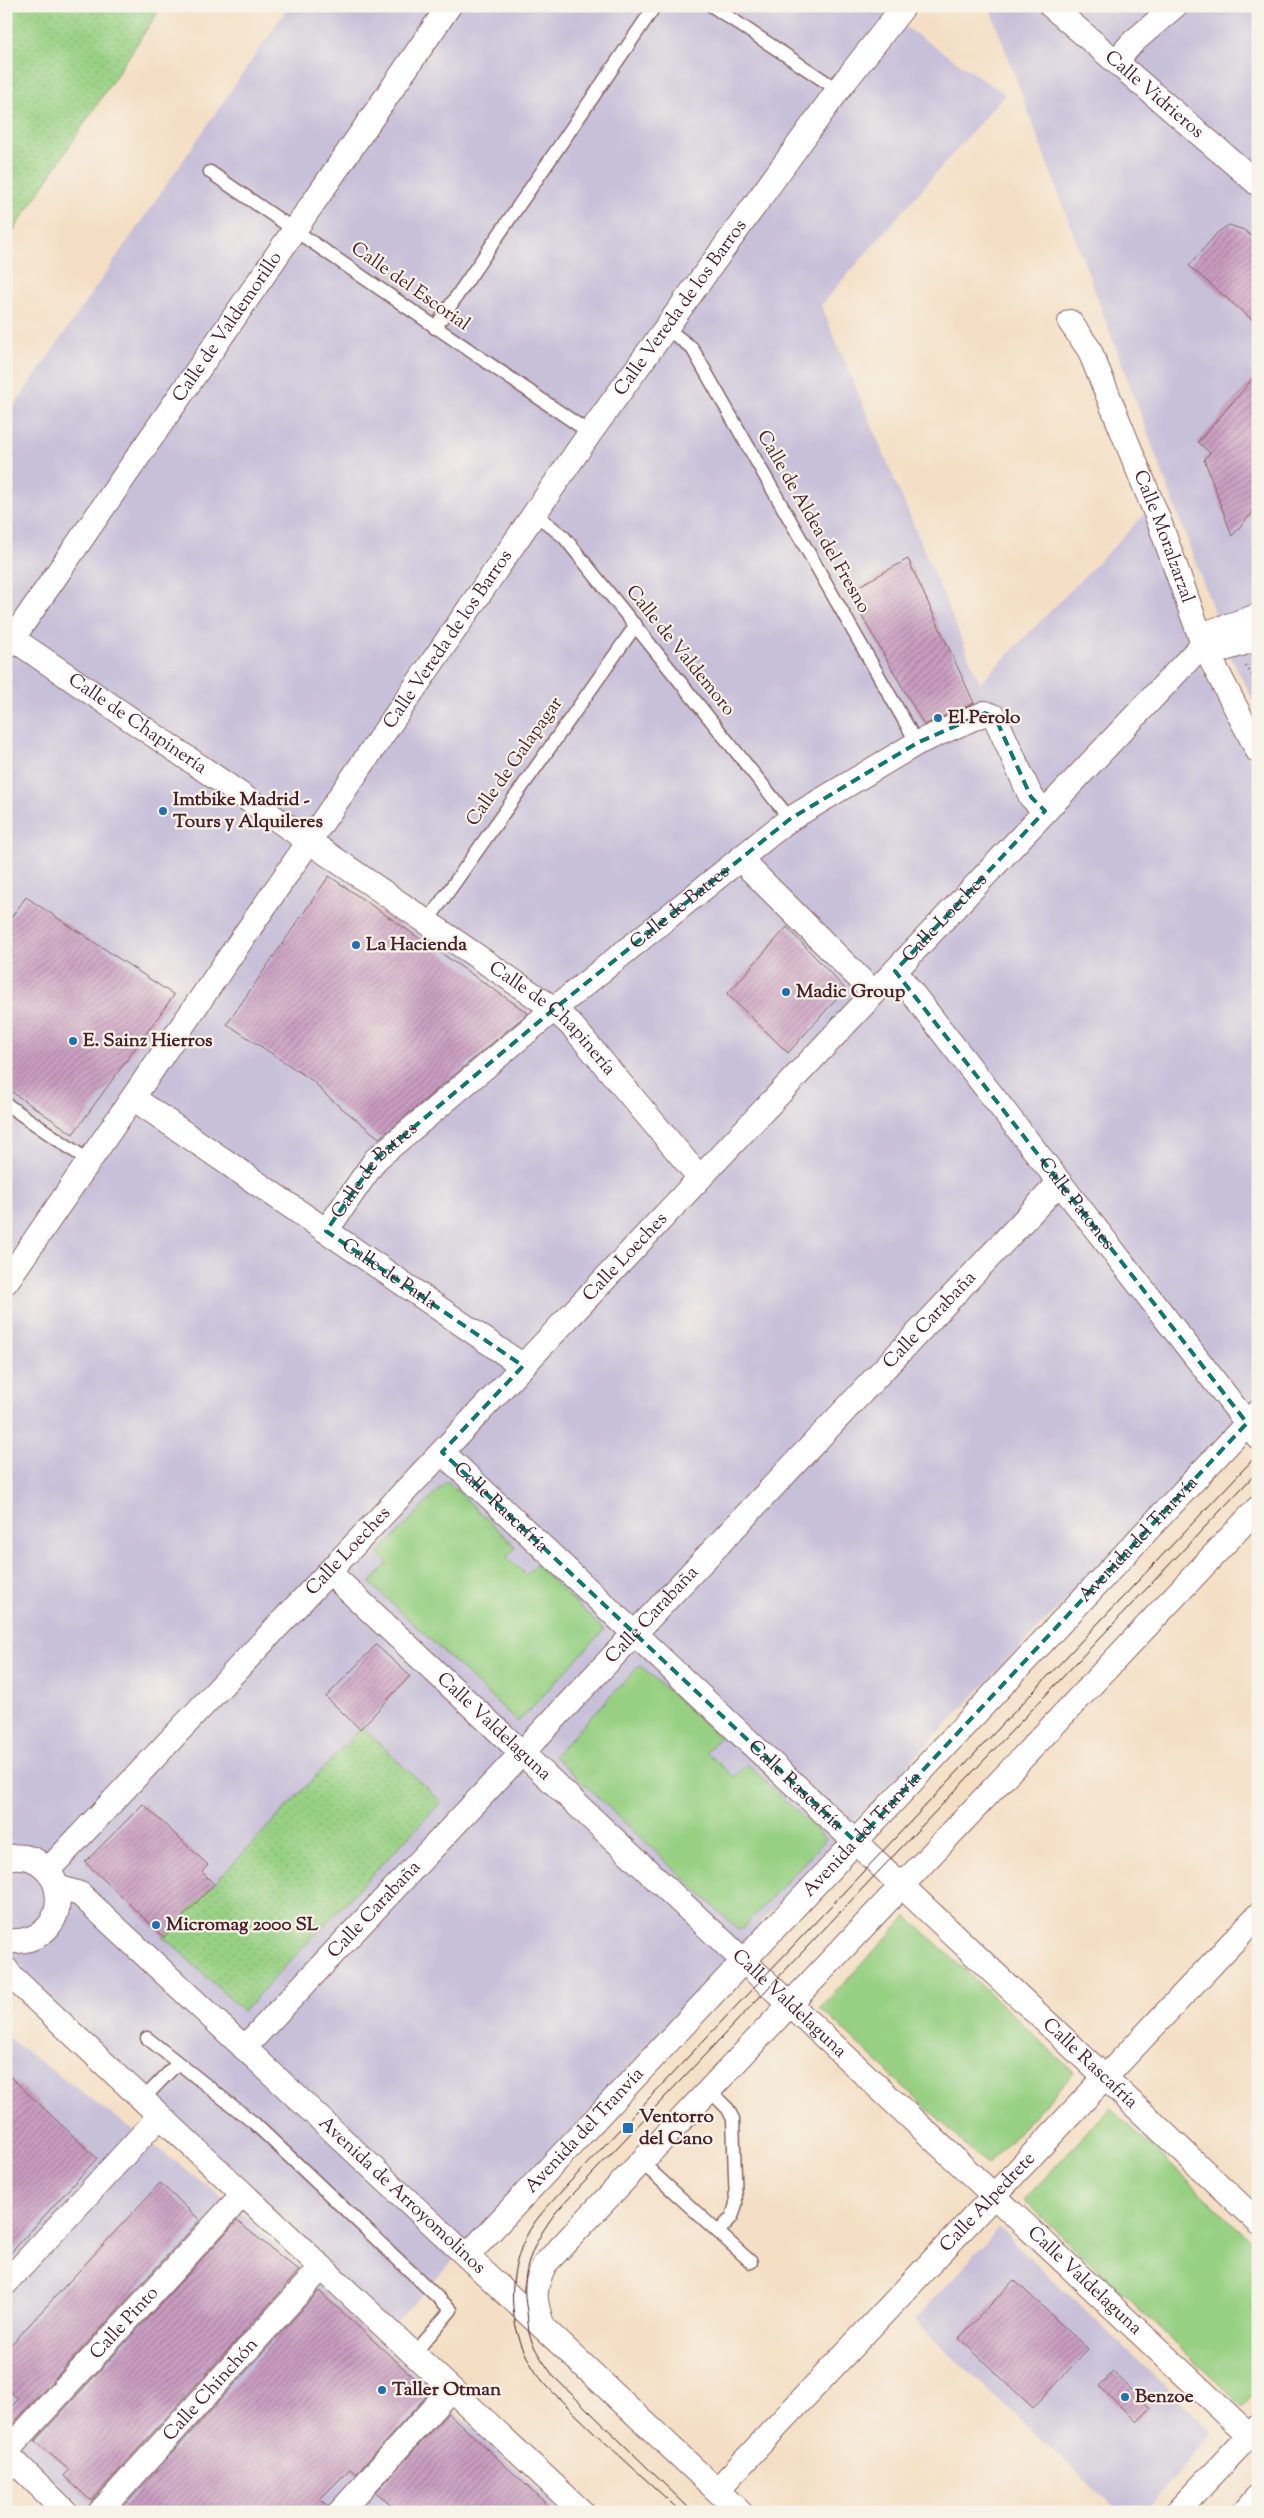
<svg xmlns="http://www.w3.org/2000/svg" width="1264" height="2518" font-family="'Sorts Mill Goudy',serif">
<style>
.industrial{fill:#c7c0d9}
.grass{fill:url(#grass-dots);stroke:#707857}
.park{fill:#97d083;stroke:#707857}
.building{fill:url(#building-hatch)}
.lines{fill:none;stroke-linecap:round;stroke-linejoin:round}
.service-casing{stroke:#866261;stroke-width:15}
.minor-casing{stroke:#866261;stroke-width:26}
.motorway-casing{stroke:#866261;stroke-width:30}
.path{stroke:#866261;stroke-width:3;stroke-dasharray:1 4;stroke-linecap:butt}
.service{stroke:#fff;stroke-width:12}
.minor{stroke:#fff;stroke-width:24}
.motorway{stroke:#fff;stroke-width:28}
.tram{stroke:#4a1f2b;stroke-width:1}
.marked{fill:none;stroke:#0f766e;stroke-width:4;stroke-dasharray:10 6;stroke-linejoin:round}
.poi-dot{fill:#1f6fb2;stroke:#f7f3e8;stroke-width:2}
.labels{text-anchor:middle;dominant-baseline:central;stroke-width:4.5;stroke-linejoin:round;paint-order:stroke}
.street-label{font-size:19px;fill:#4a1f2b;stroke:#f7f3e8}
.poi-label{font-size:19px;font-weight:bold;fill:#4a1f2b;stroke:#f7f3e8;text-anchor:start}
</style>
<defs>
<pattern id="grass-dots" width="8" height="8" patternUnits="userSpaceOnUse" patternTransform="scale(1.25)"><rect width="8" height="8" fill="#97d083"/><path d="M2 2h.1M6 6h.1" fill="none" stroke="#84b271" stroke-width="1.8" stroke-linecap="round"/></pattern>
<pattern id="building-hatch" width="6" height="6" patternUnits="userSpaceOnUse" patternTransform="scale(1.25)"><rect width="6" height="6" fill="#c99dc1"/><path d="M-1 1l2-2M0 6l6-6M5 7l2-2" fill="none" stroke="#a57f9d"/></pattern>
</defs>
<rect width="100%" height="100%" fill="#f7f3e8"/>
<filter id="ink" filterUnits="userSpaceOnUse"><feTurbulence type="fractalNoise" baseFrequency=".02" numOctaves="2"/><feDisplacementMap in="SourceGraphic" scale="10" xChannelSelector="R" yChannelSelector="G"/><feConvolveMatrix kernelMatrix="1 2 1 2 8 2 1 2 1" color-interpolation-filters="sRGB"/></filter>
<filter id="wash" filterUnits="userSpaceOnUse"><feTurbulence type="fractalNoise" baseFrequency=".0096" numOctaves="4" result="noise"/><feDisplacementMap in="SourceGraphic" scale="20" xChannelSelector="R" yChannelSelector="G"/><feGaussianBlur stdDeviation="1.12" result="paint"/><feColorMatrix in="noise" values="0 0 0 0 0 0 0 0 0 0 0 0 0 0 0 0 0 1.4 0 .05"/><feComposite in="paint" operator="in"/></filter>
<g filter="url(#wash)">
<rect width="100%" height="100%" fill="#f4dfc5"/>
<g class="industrial">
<path d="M289 6H874L1005 94 821 305 980 683 1146 513 1197 660 1258 775V1400L852 1823 384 2336 6 1979V418Z"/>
<path d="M989 6H1258V709L1231 658Z"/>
<path d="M6 2036 231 2203 563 2512H90L6 2436Z"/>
<path d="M999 2228 1213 2432 1145 2512H1119L914 2321Z"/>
</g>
<g class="grass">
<path d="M6 6H162L6 242Z"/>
<path d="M362 1727 441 1802 243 2011 164 1937Z"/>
</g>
<g class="park">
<path d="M447 1481 516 1547 507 1557 526 1575 536 1565 604 1630 518 1722 370 1583 388 1563 378 1554Z"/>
<path d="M640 1665 719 1738 706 1752 734 1777 747 1764 826 1839 740 1931 554 1756Z"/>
<path d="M907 1916 1074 2073 987 2165 820 2008Z"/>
<path d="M1110 2108 1258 2247V2389L1242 2406 1024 2200Z"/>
</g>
<g id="blocks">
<g class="building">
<path d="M1229 225 1244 230 1258 242V325L1189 266 1218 232Z"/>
<path d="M1258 373V506L1232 536 1204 459 1210 453 1198 442Z"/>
<path d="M908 559 974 703 924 725 848 592Z"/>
<path d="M329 876 528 1013 379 1138 327 1096 313 1081 227 1024Z"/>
<path d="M26 897 174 995 73 1134 6 1088V925Z"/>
<path d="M787 927 845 989 788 1053 727 994Z"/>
<path d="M376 1645 410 1676 360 1729 326 1697Z"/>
<path d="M143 1804 208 1865 202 1872 214 1884 164 1937 85 1862Z"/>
<path d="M6 2073 97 2158 6 2258Z"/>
<path d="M160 2183 200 2220 12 2425 6 2421V2414L18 2399 6 2388V2350Z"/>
<path d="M237 2221 299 2271 91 2501 64 2476 69 2470 35 2441Z"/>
<path d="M1014 2280 1088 2349 1033 2408 959 2338Z"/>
<path d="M319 2291 430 2392 356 2474 350 2469 320 2499 328 2507 327 2512H119Z"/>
<path d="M1113 2372 1151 2408 1137 2422 1099 2386Z"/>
<path d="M448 2413 509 2469 555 2512H398L376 2492Z"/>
</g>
</g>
</g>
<g filter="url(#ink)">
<use href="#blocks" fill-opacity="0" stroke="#866261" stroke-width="1"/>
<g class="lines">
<defs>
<g id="service">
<path d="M712 6 838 90"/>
<path d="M210 172 590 433"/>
<path d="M435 328 655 6"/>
<path d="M666 328 692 348 917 743"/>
<path d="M534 513 564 537 790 819"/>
<path d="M427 922 636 625"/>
<path d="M6 1104 89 1161"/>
<path d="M147 2038 254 2123 451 2310 414 2354"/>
<path d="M709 2090 728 2109 733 2119 736 2204 732 2217 718 2232"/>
<path d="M142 2100 177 2064"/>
<path d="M641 2162 751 2262"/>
</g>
<g id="minor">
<path id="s1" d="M1051 6 1258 184"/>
<path d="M1116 61 1133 42 1175 6"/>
<path id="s2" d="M1070 322 1089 349 1159 521 1203 644 1258 751"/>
<path id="s3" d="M6 634 554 1009 573 1027 700 1178"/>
<path d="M1200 635 1255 617"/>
<path id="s4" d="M6 648 449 6"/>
<path d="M1208 654 1257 639"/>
<path d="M740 859 874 993"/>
<path id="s5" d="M895 971 1258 1437"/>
<path id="s6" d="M133 1098 523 1366"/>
<path id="s7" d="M326 1231 376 1159 554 1009 772 833 790 819 917 743 985 713 995 717 1031 797 1045 811"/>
<path id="s8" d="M6 1282 590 433 838 90 904 6"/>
<path id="s9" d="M442 1452 1258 2222"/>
<path id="s10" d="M329 1572 1249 2435"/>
<path d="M6 1858C69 1844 81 1947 6 1941"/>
<path id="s11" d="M48 1870 1203 644"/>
<path id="s12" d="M57 1887 80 1894 740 2512"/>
<path d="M6 1969 10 1975 582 2512"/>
<path id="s13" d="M244 2048 1059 1183"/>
<path id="s14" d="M467 2256 1258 1412"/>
<path d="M6 2283 160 2116"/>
<path d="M543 2327C534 2300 532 2290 545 2264L1258 1508"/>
<path id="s15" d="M6 2452 243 2194"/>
<path d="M6 2453 66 2512"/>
<path id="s16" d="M717 2490 1258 1915"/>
<path id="s17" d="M100 2512 322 2267"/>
<path d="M340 2512 451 2389"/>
<path d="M1177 2512 1258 2426"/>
</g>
<path id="motorway" d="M1247 2512 1258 2499"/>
</defs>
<use href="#service" class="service-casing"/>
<use href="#minor" class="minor-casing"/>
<use href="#motorway" class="motorway-casing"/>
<path class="path" d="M1246 666 1254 678 1258 676"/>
<use href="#service" class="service"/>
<use href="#minor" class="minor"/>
<use href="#motorway" class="motorway"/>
<g class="tram">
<path d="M681 2512C644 2477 605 2444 569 2408 556 2395 541 2382 532 2366 507 2325 506 2272 529 2231 539 2214 555 2199 568 2184L1258 1454"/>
<path d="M693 2512 554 2377C545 2364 533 2349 529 2333 528 2326 528 2318 527 2311 519 2272 533 2243 556 2212L1258 1471"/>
</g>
</g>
</g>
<path class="marked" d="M985 713 995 717 1031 797 1045 811 895 971 1247 1423 856 1842 442 1452 523 1366 326 1231 376 1159 554 1009 790 819 917 743Z"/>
<g class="poi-dot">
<circle cx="938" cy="718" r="5"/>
<circle cx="163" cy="811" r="5"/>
<circle cx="356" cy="945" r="5"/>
<circle cx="786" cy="992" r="5"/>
<circle cx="73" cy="1041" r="5"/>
<circle cx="156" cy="1925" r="5"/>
<rect x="622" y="2122" width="12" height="12" rx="2.5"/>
<circle cx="382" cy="2390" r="5"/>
<circle cx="1125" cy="2397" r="5"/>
</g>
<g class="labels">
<g class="street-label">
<text stroke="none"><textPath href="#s1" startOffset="136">Calle Vidrieros</textPath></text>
<text transform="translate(410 287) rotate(35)">Calle del Escorial</text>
<text stroke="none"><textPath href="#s8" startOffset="1185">Calle Vereda de los Barros</textPath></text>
<text stroke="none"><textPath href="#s4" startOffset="390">Calle de Valdemorillo</textPath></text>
<text transform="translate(813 522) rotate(60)">Calle de Aldea del Fresno</text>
<text stroke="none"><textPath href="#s2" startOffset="235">Calle Moralzarzal</textPath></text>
<text stroke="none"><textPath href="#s8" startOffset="780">Calle Vereda de los Barros</textPath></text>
<text transform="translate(680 651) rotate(51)">Calle de Valdemoro</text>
<text stroke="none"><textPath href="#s3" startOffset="159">Calle de Chapinería</textPath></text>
<text transform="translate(515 762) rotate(-55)">Calle de Galapagar</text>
<text stroke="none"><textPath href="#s7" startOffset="482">Calle de Batres</textPath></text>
<text stroke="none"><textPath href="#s11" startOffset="1308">Calle Loeches</textPath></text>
<text stroke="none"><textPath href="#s3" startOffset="669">Calle de Chapinería</textPath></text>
<text stroke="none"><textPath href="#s7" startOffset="78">Calle de Batres</textPath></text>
<text stroke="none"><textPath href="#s5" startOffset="295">Calle Patones</textPath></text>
<text stroke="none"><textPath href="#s11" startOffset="842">Calle Loeches</textPath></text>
<text stroke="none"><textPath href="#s6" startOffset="311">Calle de Parla</textPath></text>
<text stroke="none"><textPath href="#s13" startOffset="1000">Calle Carabaña</textPath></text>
<text stroke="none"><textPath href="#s9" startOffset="81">Calle Rascafría</textPath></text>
<text stroke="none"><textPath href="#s14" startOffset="982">Avenida del Tranvía</textPath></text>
<text stroke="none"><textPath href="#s11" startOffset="438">Calle Loeches</textPath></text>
<text stroke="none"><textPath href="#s13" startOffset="595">Calle Carabaña</textPath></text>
<text stroke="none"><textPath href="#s10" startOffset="226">Calle Valdelaguna</textPath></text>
<text stroke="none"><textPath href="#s9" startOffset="486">Calle Rascafría</textPath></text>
<text stroke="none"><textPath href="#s14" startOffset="578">Avenida del Tranvía</textPath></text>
<text stroke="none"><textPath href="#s13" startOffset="190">Calle Carabaña</textPath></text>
<text stroke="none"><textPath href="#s10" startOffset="631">Calle Valdelaguna</textPath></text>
<text stroke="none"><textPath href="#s9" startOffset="891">Calle Rascafría</textPath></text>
<text stroke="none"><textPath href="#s14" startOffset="172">Avenida del Tranvía</textPath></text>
<text stroke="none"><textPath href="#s12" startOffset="465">Avenida de Arroyomolinos</textPath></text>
<text stroke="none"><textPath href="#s16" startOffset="395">Calle Alpedrete</textPath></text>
<text stroke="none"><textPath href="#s10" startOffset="1036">Calle Valdelaguna</textPath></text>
<text stroke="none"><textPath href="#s15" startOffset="175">Calle Pinto</textPath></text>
<text stroke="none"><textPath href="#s17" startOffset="165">Calle Chinchón</textPath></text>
</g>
<g class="poi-label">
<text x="948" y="718">El Perolo</text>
<text x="173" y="800">Imtbike Madrid -<tspan x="173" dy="22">Tours y Alquileres</tspan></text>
<text x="366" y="945">La Hacienda</text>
<text x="796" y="992">Madic Group</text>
<text x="83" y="1041">E. Sainz Hierros</text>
<text x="166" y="1925">Micromag 2000 SL</text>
<text x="639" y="2117">Ventorro<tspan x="639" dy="22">del Cano</tspan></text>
<text x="392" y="2390">Taller Otman</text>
<text x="1135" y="2397">Benzoe</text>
</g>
</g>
<rect width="1264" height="2518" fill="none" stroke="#f7f3e8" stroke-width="25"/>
</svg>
